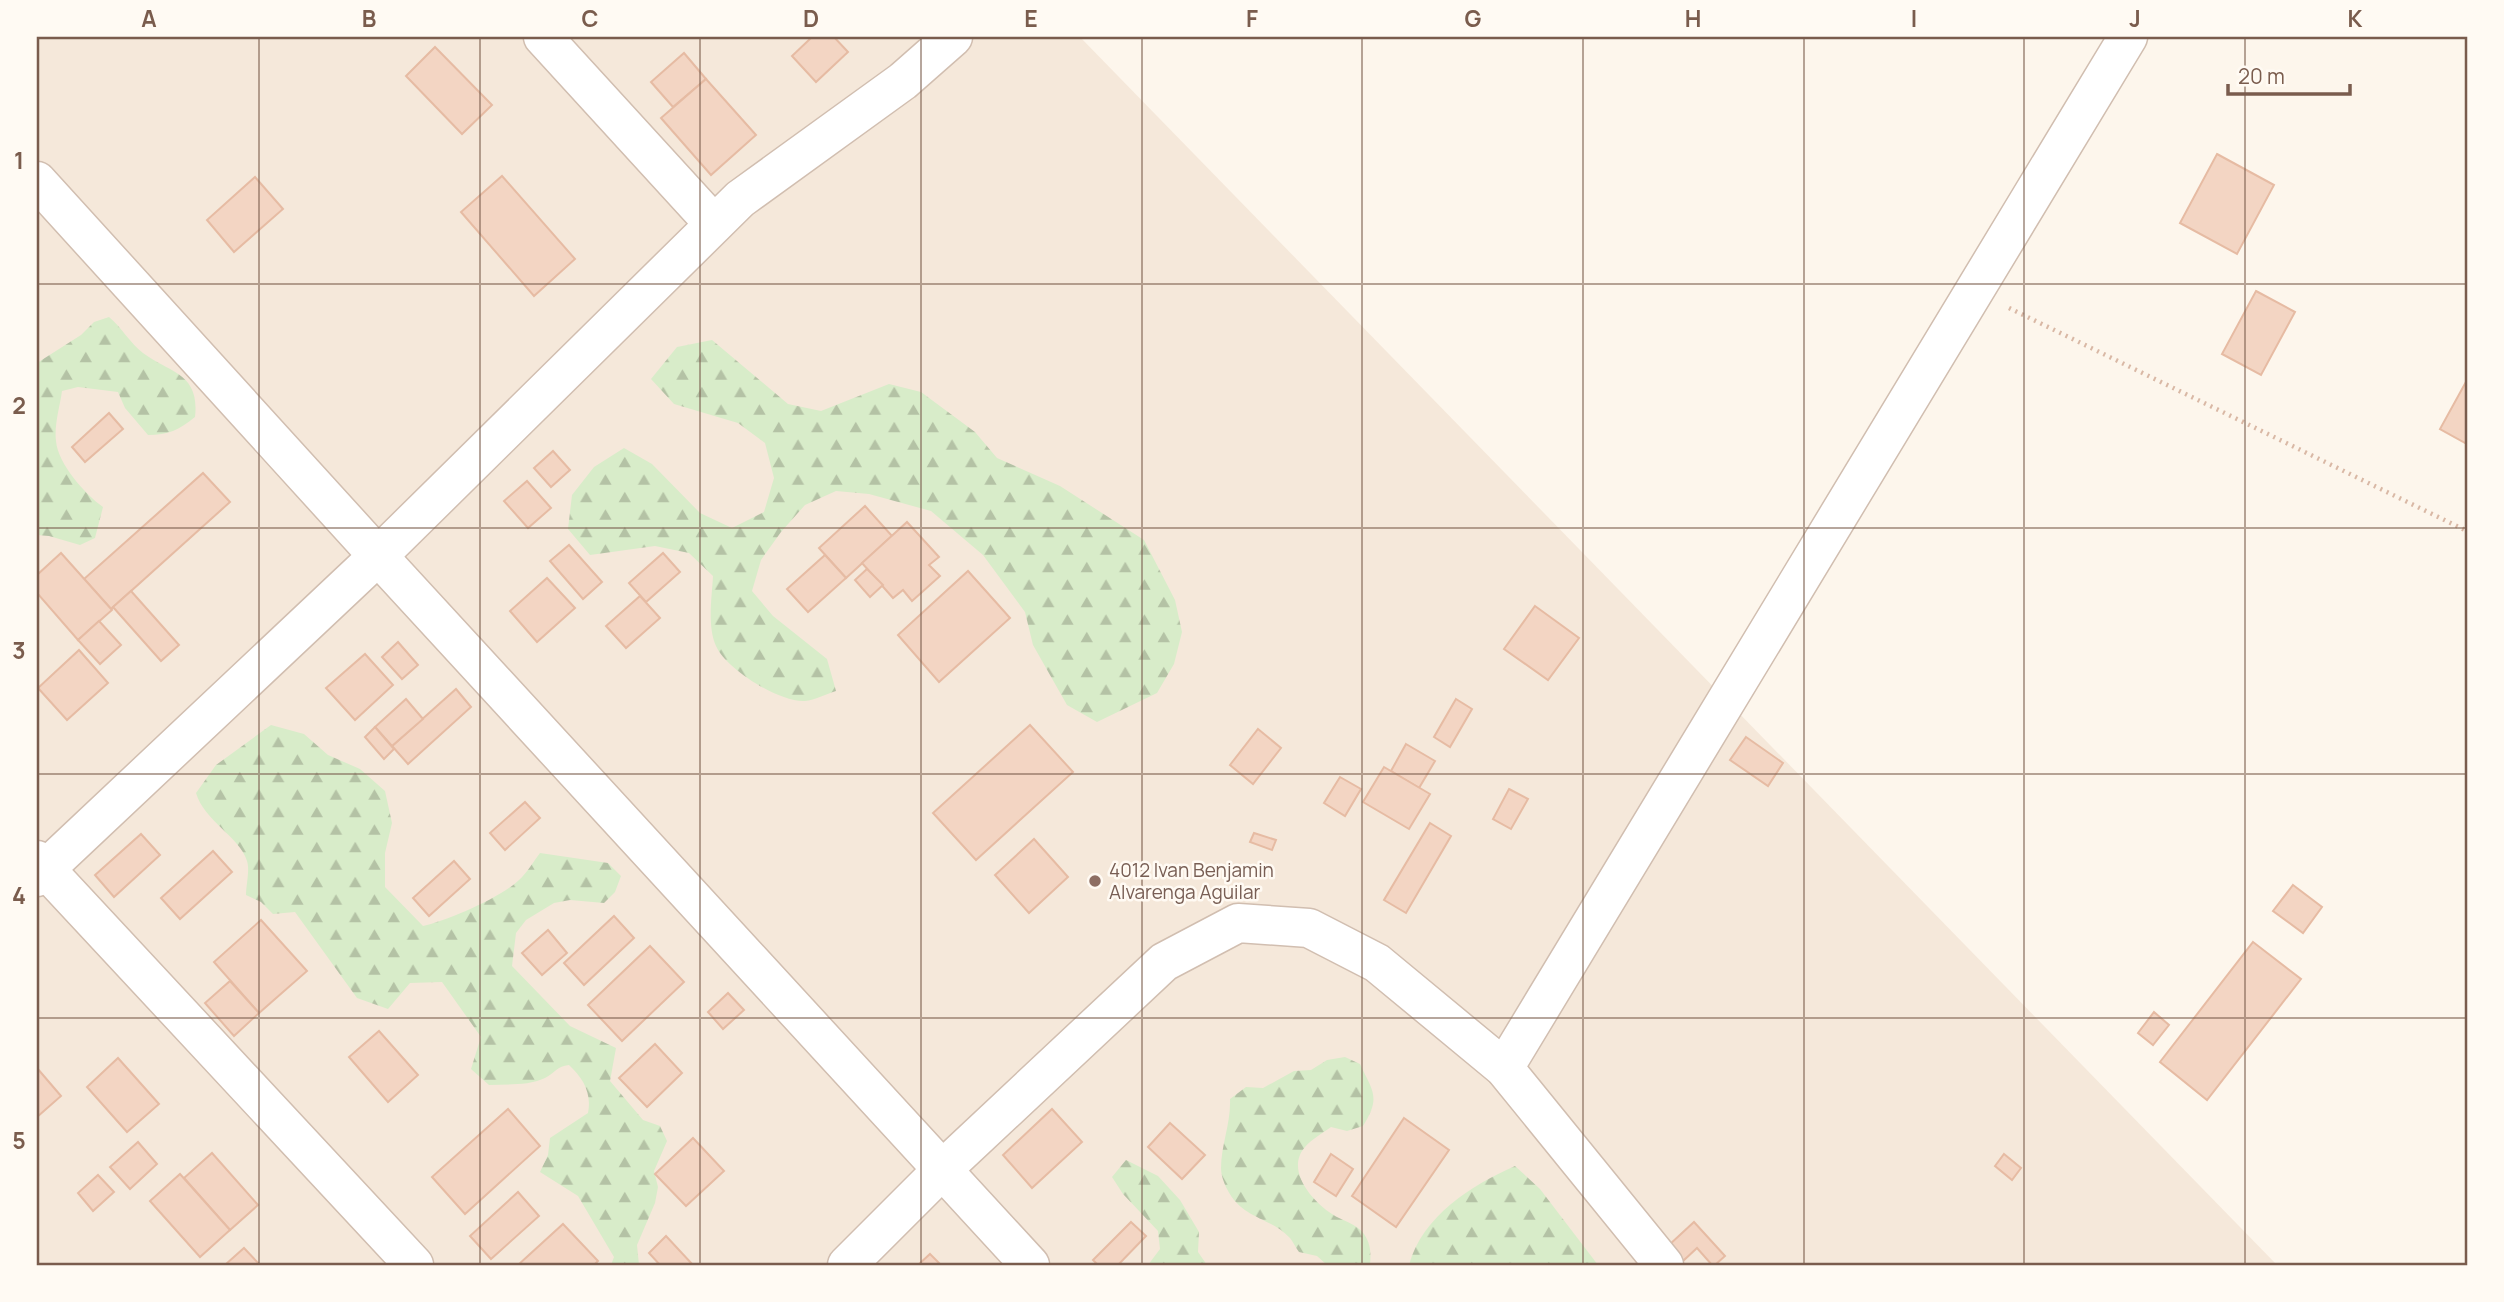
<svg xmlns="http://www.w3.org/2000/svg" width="2504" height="1302" font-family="Manrope,sans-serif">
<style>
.residential{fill:#f5e8da}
.forest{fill:url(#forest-firs)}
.building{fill:#f3d5c3;stroke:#e6bba3;stroke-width:2}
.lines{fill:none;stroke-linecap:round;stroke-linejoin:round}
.minor-casing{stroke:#d1beb0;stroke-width:41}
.path{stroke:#d9b8a5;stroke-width:4.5;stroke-dasharray:2 5;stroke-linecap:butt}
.minor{stroke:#fff;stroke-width:38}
.grid{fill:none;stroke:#7a5c4d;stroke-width:2;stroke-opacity:0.55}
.education-dot{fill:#8d6e63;stroke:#fffaf3;stroke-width:2.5}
.labels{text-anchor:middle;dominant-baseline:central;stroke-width:5;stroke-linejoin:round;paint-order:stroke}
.education-label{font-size:19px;fill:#785e54;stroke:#fffaf3;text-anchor:start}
.neatline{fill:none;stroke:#7a5c4d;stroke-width:2.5}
.grid-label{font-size:23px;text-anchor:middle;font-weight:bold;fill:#7a5c4d}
</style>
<defs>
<pattern id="forest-firs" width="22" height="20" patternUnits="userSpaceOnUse" patternTransform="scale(1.75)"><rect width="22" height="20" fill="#d8ecc9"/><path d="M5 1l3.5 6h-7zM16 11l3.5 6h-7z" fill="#b4c2a5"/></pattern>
</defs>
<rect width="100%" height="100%" fill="#fdf6ec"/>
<path class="residential" d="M37 37H1080L2277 1265H37Z"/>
<g class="forest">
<path d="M109 317C122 328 130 343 143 353 170 373 200 373 195 417 179 430 168 435 148 435L125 408 118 392 78 387 62 391C60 406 54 425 56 441 58 464 85 494 103 507L95 538 80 545 49 536 37 535V363L81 335 94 322Z"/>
<path d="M712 340 788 404 821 411 889 384 921 392 975 432 997 458 1060 486 1144 540 1175 600 1182 632 1174 664 1157 693 1097 722 1067 705 1033 645 1025 612 983 555 931 511 869 494 836 491 805 505 781 532 761 560 752 591 773 616 827 659 836 691C826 694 815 700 805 701 780 703 726 669 716 646 707 627 712 596 713 576L689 553 655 546 590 555 568 529 572 495 594 467 624 448 652 464 700 513 732 528 764 512 774 478 765 443 738 423 674 404 651 379 677 347Z"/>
<path d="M271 725 304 734 328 755 360 769 385 791 392 823 385 853V887L423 926C447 921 502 897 519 880 527 873 533 862 540 853L608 863 621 876 615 892 604 903 570 900 554 903 526 920 516 933 512 966 570 1026 616 1048 610 1081 643 1120 660 1126 667 1141 654 1171 658 1187 655 1203 637 1245 639 1265H611L614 1257 578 1196 540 1172 548 1155 550 1138 588 1113C592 1093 583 1078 569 1065 557 1066 555 1073 545 1078 528 1086 507 1084 489 1085L471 1069 481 1037 442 982 410 983 388 1009 357 998 295 912 273 914 261 902 246 895C246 885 250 870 247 861 240 837 204 821 196 793L216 765Z"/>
<path d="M1345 1057 1360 1064C1373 1092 1381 1097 1363 1126L1347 1131 1331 1127C1323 1133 1312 1139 1305 1147 1285 1170 1312 1201 1332 1214 1342 1221 1356 1223 1364 1234 1371 1244 1371 1254 1370 1265H1327L1317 1256 1299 1252C1296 1248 1293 1242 1290 1238 1269 1216 1243 1220 1227 1189 1224 1183 1221 1175 1221 1168 1221 1145 1231 1123 1230 1099L1246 1087 1263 1088 1294 1071 1311 1070 1327 1060Z"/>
<path d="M1126 1160 1158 1176 1180 1200 1199 1232 1198 1252 1207 1265H1148L1160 1249 1158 1231 1123 1194 1112 1177Z"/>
<path d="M1515 1166 1540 1189 1598 1265H1409C1422 1216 1472 1185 1515 1166Z"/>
</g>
<g class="building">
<path d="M812 37H834L848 52 816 82 792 56Z"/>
<path d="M435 47 492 105 462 134 406 76Z"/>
<path d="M684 53 706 79 673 107 651 82Z"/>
<path d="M706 79 756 135 711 175 661 118Z"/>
<path d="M2217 154 2274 185 2237 254 2180 223Z"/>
<path d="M502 176 575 259 534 296 461 212Z"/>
<path d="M255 177 283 209 234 252 207 220Z"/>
<path d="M2256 291 2295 312 2261 375 2222 354Z"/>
<path d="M2467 380V444L2440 429Z"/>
<path d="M109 413 123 429 85 462 72 447Z"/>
<path d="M553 451 570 470 551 487 534 468Z"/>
<path d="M203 473 230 502 111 609 84 579Z"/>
<path d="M527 481 551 508 528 528 504 501Z"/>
<path d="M865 506 892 536 846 578 819 548Z"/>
<path d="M907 522 939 557 929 565 940 576 912 601 903 590 893 598 862 563Z"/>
<path d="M569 545 602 582 583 599 550 561Z"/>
<path d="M61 553 112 610 78 640 37 593V575Z"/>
<path d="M663 553 680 572 646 602 629 583Z"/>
<path d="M825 555 846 578 808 612 787 589Z"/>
<path d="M867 569 883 585 870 597 855 580Z"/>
<path d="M968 571 1010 618 939 682 898 635Z"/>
<path d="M547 578 575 608 537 642 510 611Z"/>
<path d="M131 591 179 645 161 661 113 607Z"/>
<path d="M640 596 660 618 626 648 606 626Z"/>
<path d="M1535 606 1579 638 1548 680 1504 649Z"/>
<path d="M99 621 121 645 100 664 78 640Z"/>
<path d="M398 642 418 665 402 679 382 657Z"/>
<path d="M79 650 108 683 67 720 38 688Z"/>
<path d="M365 654 393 685 355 720 326 688Z"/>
<path d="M456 689 471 707 408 764 392 746Z"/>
<path d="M406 699 423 719 392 746 375 727Z"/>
<path d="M1456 699 1472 709 1450 747 1434 737Z"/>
<path d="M1030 725 1073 772 976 860 933 813Z"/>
<path d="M375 727 394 749 384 759 365 737Z"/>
<path d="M1258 729 1281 748 1253 784 1230 765Z"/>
<path d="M1746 737 1783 763 1768 786 1730 760Z"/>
<path d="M1406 744 1435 761 1419 788 1391 771Z"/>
<path d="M1384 767 1430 794 1409 829 1363 802Z"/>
<path d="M1340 777 1361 789 1345 816 1324 803Z"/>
<path d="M1509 789 1528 799 1511 829 1493 819Z"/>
<path d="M525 802 540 818 505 850 490 833Z"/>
<path d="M1430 823 1451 836 1406 913 1384 900Z"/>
<path d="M1254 833 1276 840 1272 850 1250 842Z"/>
<path d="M141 834 160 855 114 897 95 875Z"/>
<path d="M1034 839 1068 877 1029 913 995 875Z"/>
<path d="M213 851 232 872 180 919 161 898Z"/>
<path d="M454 861 470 879 429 916 413 898Z"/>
<path d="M2293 885 2322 907 2303 933 2273 911Z"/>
<path d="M614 916 634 938 584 985 564 963Z"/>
<path d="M261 920 307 971 259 1013 214 962Z"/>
<path d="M548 930 567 953 542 975 522 953Z"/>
<path d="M2253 942 2301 979 2207 1100 2160 1062Z"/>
<path d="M650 946 684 982 622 1041 588 1005Z"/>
<path d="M230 981 259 1013 234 1036 205 1003Z"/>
<path d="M728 993 744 1010 723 1029 708 1012Z"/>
<path d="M2154 1012 2169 1025 2153 1045 2138 1033Z"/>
<path d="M379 1031 418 1075 388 1102 349 1057Z"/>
<path d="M655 1044 682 1073 647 1107 619 1078Z"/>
<path d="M118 1058 159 1104 127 1132 87 1087Z"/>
<path d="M37 1068 61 1096 37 1117Z"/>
<path d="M508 1109 540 1146 465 1214 432 1177Z"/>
<path d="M1052 1109 1082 1142 1032 1188 1003 1155Z"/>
<path d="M1404 1118 1449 1150 1396 1227 1352 1196Z"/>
<path d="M1170 1123 1205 1155 1182 1179 1148 1147Z"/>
<path d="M693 1138 724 1171 686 1206 655 1174Z"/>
<path d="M138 1142 157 1164 130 1189 110 1167Z"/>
<path d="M212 1153 258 1205 230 1230 184 1178Z"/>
<path d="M1331 1154 1353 1169 1336 1196 1314 1182Z"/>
<path d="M2004 1154 2021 1168 2012 1180 1995 1166Z"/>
<path d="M180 1174 230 1230 200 1257 150 1201Z"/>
<path d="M98 1175 114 1192 93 1211 78 1193Z"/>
<path d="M518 1192 539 1216 491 1259 470 1236Z"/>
<path d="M1131 1222 1146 1236 1118 1265H1098L1093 1260Z"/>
<path d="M1694 1222 1725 1256 1715 1265H1712L1697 1248 1683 1261 1669 1245Z"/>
<path d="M563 1224 598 1261 594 1265H518Z"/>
<path d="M666 1236 693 1265H660L649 1253Z"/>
<path d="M244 1248 260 1265H227L226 1264Z"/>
<path d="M930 1254 941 1265H918Z"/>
</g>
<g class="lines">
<defs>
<g id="minor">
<path d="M543 37 714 224"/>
<path d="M37 181 378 556 1030 1265"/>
<path d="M37 860 414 1265"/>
<path d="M37 877 378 556 740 199 903 81 953 37"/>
<path d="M1504 1068 2128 37"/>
<path d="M847 1265 943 1169 1164 962 1238 923 1309 928 1377 963 1504 1068 1664 1265"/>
</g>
</defs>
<use href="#minor" class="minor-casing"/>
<path class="path" d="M2009 308 2467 531"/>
<use href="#minor" class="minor"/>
</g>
<path class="grid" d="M259 37V1265M480 37V1265M700 37V1265M921 37V1265M1142 37V1265M1362 37V1265M1583 37V1265M1804 37V1265M2024 37V1265M2245 37V1265M37 284H2467M37 528H2467M37 774H2467M37 1018H2467"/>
<circle class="education-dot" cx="1095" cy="881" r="7"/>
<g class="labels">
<g class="education-label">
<text x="1109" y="870">4012 Ivan Benjamin<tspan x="1109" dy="22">Alvarenga Aguilar</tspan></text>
</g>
</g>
<rect width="2504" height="1302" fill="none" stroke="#fffaf3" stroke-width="77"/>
<path d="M2228 84v10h122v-10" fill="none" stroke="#7a5c4d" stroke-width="3.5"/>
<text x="2238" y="84" font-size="21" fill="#7a5c4d" stroke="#fffaf3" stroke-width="5" paint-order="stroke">20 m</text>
<rect x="38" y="38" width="2428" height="1226" class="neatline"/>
<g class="grid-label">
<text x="149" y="27">A</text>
<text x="369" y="27">B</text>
<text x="590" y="27">C</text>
<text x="811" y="27">D</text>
<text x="1031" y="27">E</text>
<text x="1252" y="27">F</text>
<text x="1473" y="27">G</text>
<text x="1693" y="27">H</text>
<text x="1914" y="27">I</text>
<text x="2135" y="27">J</text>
<text x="2355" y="27">K</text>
<text x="19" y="169">1</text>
<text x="19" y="414">2</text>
<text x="19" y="659">3</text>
<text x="19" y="904">4</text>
<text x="19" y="1149">5</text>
</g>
</svg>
